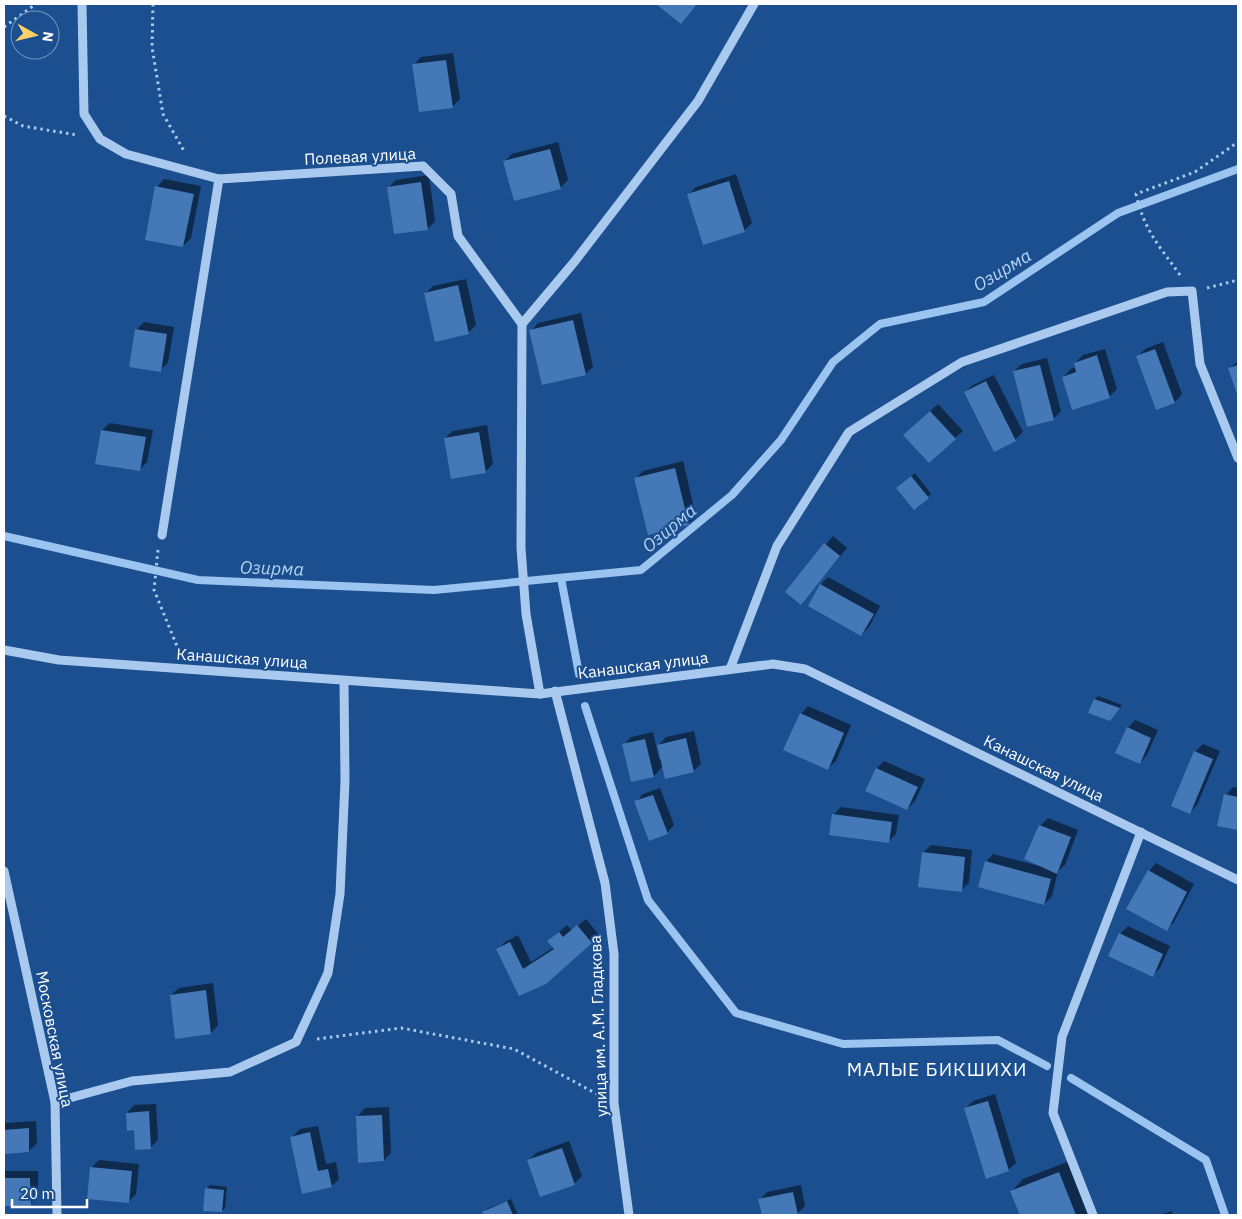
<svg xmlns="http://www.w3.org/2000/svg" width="1242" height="1219" font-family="'IBM Plex Sans',sans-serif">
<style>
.shadow{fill:#0007}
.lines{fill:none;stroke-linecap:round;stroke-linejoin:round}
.stream{stroke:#9cc4f0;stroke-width:8}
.building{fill:#4478b7}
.path{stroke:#a9c9ee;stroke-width:3;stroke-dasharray:2.5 4;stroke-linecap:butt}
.minor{stroke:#a9c9ee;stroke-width:9}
.labels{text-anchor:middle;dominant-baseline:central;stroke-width:4;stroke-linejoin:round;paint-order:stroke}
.street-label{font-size:16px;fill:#fff;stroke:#1b4f8f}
.water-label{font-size:18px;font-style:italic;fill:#b5d3f5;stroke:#1b4f8f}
.quarter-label{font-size:19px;letter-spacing:1px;fill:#fff;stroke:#1b4f8f}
</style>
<rect width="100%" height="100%" fill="#1b4f8f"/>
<g class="shadow">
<path d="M453 53 460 99 452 107 414 65 421 57Z"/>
<path d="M558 142 568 180 560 188 505 161 512 154Z"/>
<path d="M736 174 752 223 744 231 689 194 696 187Z"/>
<path d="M429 175 435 221 428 229 389 187 396 180Z"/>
<path d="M164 179 201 186 191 238 183 246 157 187Z"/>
<path d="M466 279 476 325 468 333 425 294 433 286Z"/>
<path d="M581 313 593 367 585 374 531 331 538 323Z"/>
<path d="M144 322 174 327 168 363 160 370 136 330Z"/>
<path d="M1163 342 1182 394 1175 402 1156 409 1137 357 1145 349Z"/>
<path d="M1105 349 1117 389 1109 397 1063 377 1071 369 1076 367 1075 363 1083 355Z"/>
<path d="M1047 358 1061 411 1053 419 1014 371 1022 364Z"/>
<path d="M1238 361V394L1229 369Z"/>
<path d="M994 375 1023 432 1015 440 995 450 965 392 973 385Z"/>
<path d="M938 404 963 431 955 438 912 427Z"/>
<path d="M110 423 153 430 147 462 139 470 97 462 102 430Z"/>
<path d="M487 425 493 464 486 471 445 438 453 431Z"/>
<path d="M683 461 696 517 688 524 636 479 643 471Z"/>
<path d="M915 473 931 494 928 497 901 484Z"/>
<path d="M833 536 847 548 808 595 787 592Z"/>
<path d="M828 577 880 606 869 627 861 635 821 584Z"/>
<path d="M1098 696 1122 705 1113 716 1095 699Z"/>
<path d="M808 706 851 725 836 761 828 768 801 714Z"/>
<path d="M1135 720 1158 730 1147 755 1140 763 1128 728Z"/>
<path d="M694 731 701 764 693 771 663 766 654 776 632 780 624 745 631 737 653 732 659 759H662L659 745 666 737Z"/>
<path d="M1203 744 1220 751 1197 805 1190 812 1173 805 1196 751Z"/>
<path d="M884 761 925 779 915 801 907 809 867 790 877 768Z"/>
<path d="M1233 787 1238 788V829L1219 825 1226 795Z"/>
<path d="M660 788 674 825 667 833 636 802 643 794Z"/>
<path d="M841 807 899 815 896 834 889 841 833 815Z"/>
<path d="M1048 818 1078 830 1065 865 1058 871 1052 896 1044 904 986 862 993 854 1039 866 1040 826Z"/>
<path d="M931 845 972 850 969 883 961 890 923 853Z"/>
<path d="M1156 863 1194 884 1174 922 1166 929 1149 871Z"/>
<path d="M586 919 599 935 545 983 520 994 497 950 505 942 518 935 531 962 554 947 557 934 567 925 572 931Z"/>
<path d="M1128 926 1170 946 1160 968 1153 975 1120 934Z"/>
<path d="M213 983 218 1025 211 1033 171 995 179 988Z"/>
<path d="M995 1094 1016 1163 1008 1170 965 1109 973 1101Z"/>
<path d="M156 1104 158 1140 150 1148 135 1129 127 1113 134 1105Z"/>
<path d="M389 1107 391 1153 384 1160 358 1116 365 1108Z"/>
<path d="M36 1121 37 1143 29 1151 4 1152V1123Z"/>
<path d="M318 1126 326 1164 336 1162 339 1179 332 1186 303 1192 292 1137 300 1129Z"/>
<path d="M569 1141 582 1176 574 1184 529 1160 536 1153Z"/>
<path d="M99 1160 139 1164 136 1194 129 1201 91 1168Z"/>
<path d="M1070 1161 1092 1215H1021L1012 1191 1023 1179Z"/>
<path d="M4 1171H38V1197L30 1204 4 1205Z"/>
<path d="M210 1185 227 1187 225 1208 222 1211 206 1189Z"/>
<path d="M801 1185 805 1206 797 1214 763 1215 760 1200 767 1192Z"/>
<path d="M511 1199 518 1215H485L484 1212 487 1209Z"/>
<path d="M1172 1211 1173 1215H1158Z"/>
</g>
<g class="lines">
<g class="stream">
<path d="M4 536 198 580 434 590 641 570 732 495 781 440 833 362 880 324 984 302 1118 213 1238 169"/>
<path d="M561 578 579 674"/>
<path d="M585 706 648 900 736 1013 843 1044 998 1040 1047 1066"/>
<path d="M1071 1078 1206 1160 1225 1215"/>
</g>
</g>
<g class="building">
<path d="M656 4H697L681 24Z"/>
<path d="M446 60 453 108 419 112 412 64Z"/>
<path d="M550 149 561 189 514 201 503 161Z"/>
<path d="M729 181 745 232 703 245 687 194Z"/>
<path d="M421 182 428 230 394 234 387 187Z"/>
<path d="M155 186 194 194 183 247 145 240Z"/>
<path d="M458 285 469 334 435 342 424 293Z"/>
<path d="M573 320 586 375 542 385 529 330Z"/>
<path d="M135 329 167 334 161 372 129 367Z"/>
<path d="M1155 349 1175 403 1156 410 1136 356Z"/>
<path d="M1097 355 1110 398 1072 410 1062 377 1076 372 1074 363Z"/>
<path d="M1040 365 1054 420 1027 427 1013 371Z"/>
<path d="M1238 365V397L1228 368Z"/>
<path d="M986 381 1016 441 994 452 964 392Z"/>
<path d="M930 411 956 439 929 463 903 435Z"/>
<path d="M101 430 146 437 140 471 95 464Z"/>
<path d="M479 432 486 473 451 479 444 438Z"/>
<path d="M675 468 689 525 648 535 634 478Z"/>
<path d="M911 476 929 498 914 510 896 488Z"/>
<path d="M824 543 840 556 801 605 785 592Z"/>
<path d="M820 584 874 614 861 636 808 606Z"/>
<path d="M1094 699 1120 708 1110 721 1088 713Z"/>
<path d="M800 713 844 733 828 770 783 750Z"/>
<path d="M1127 727 1151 738 1140 764 1115 753Z"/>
<path d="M686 738 694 772 665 779 657 745Z"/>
<path d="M645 739 654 777 631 782 622 744Z"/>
<path d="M1194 751 1213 759 1190 814 1171 806Z"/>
<path d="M876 768 918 787 907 810 865 791Z"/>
<path d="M1224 794 1238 797V830L1217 826Z"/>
<path d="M653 795 668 834 649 841 634 801Z"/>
<path d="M832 814 892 822 889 843 829 835Z"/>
<path d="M1039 825 1071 837 1057 874 1024 859Z"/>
<path d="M922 852 965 857 962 892 918 887Z"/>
<path d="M985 861 1051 879 1044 905 978 887Z"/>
<path d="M1148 870 1187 892 1167 931 1126 909Z"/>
<path d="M577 925 592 943 546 984 519 996 496 949 510 942 523 969 554 949 547 941 559 932 563 937Z"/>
<path d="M1119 933 1163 954 1153 977 1108 956Z"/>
<path d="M206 990 211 1034 175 1039 170 995Z"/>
<path d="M988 1101 1009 1171 986 1179 964 1108Z"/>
<path d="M149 1111 151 1149 135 1150 134 1130 127 1131 126 1113Z"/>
<path d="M382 1115 384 1161 358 1163 356 1116Z"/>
<path d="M29 1128V1152L4 1154V1130Z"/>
<path d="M310 1132 318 1171 328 1169 332 1187 302 1194 290 1137Z"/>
<path d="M562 1148 575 1185 540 1197 527 1160Z"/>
<path d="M90 1167 132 1171 129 1203 87 1199Z"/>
<path d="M1059 1172 1076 1215H1020L1010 1191Z"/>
<path d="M4 1178H30L31 1206H4Z"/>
<path d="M205 1188 224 1190 222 1212 203 1211Z"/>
<path d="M793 1192 798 1215H762L758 1199Z"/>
<path d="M507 1201 513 1215H484L482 1212Z"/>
</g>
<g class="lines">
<g class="path">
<path d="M153 4 152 47 163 114 184 151"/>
<path d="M4 27 36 4"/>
<path d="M4 116 23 126 77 135"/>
<path d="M1180 275C1158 244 1145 232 1136 194L1195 172 1238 142"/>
<path d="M1207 288 1238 280"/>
<path d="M158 550 154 590 179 651"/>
<path d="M317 1039 401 1028 514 1049 597 1094"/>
</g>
<g class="minor">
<path d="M82 4 84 114 100 139 126 154 219 179 423 166 451 194 458 236 522 324 575 261 698 101 754 4"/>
<path d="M522 324 521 548 526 614 540 694"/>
<path d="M162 535 219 179"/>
<path d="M4 650 59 660 540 694 773 664 805 669 1238 880"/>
<path d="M730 669 777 546 849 432 962 362 1167 292 1192 291 1200 364 1238 458"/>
<path d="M555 691 605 883 614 954V1103L629 1215"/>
<path d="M4 871 55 1102 57 1215"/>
<path d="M55 1102 132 1081 230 1072 296 1042 328 973 340 894 345 781 344 681"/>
<path d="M1093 1215 1053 1113 1062 1037 1141 832"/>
</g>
</g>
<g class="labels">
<g class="street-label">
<text transform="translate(360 156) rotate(-3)">Полевая улица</text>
<text transform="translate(242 658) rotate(4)">Канашская улица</text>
<text transform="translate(643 665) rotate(-7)">Канашская улица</text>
<text transform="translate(1044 768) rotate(26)">Канашская улица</text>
<text transform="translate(598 1026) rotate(-92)">улица им. А.М. Гладкова</text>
<text transform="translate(55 1039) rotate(79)">Московская улица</text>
</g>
<g class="water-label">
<text transform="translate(1002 270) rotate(-31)">Озирма</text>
<text transform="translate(669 528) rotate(-40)">Озирма</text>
<text transform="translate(272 568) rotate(2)">Озирма</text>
</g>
<g class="quarter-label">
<text x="937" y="1069">МАЛЫЕ БИКШИХИ</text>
</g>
</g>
<rect width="1242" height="1219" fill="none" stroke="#ffffff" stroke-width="10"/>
<g transform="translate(35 35) rotate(98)"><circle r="24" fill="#1b4f8f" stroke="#7695bc"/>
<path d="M0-4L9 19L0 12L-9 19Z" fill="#ffd166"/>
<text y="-8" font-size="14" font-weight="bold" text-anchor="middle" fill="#ffffff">N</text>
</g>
<path d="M12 1199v8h75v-8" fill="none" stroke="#ffffff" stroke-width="2.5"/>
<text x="20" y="1199" font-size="15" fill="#ffffff" stroke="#1b4f8f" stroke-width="4" paint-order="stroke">20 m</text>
</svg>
